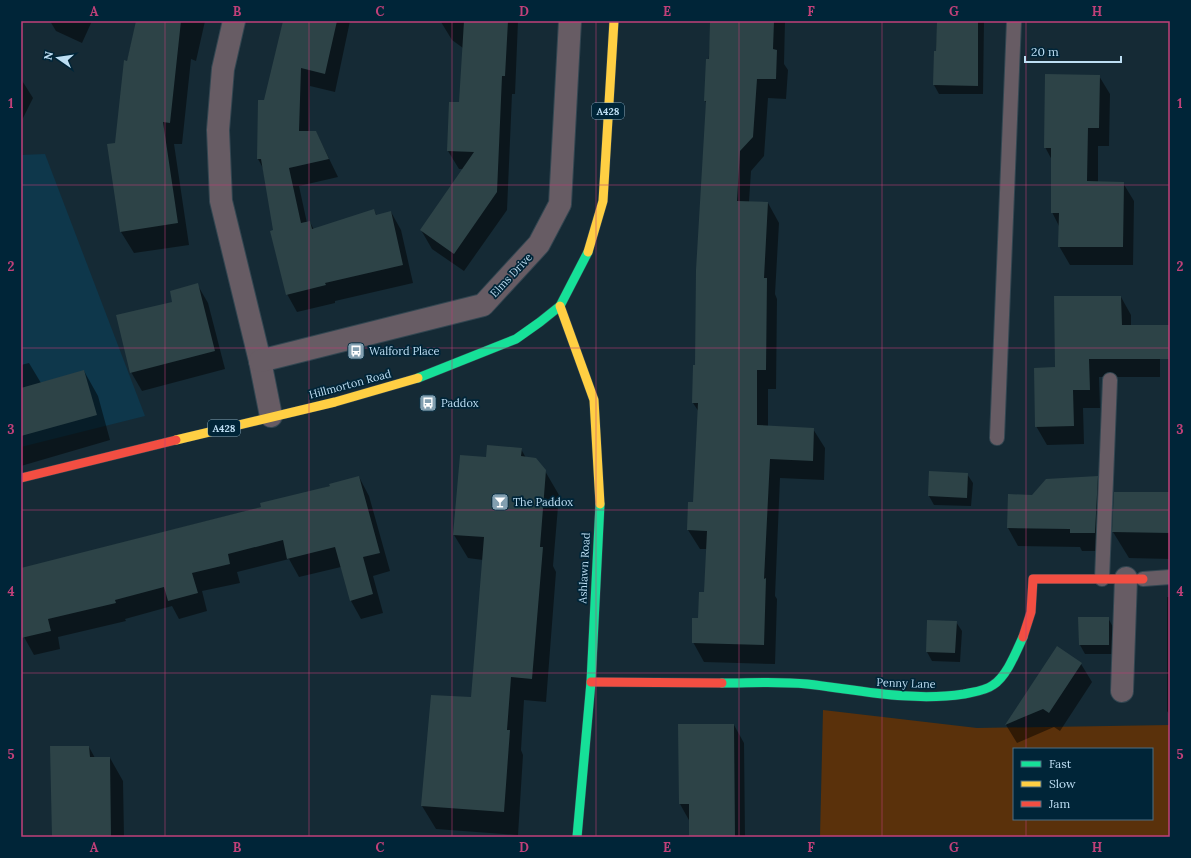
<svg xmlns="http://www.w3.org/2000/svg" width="1191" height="858" font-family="Lora,serif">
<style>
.built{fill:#0e374b}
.green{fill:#5a310b;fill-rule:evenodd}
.shadow{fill:#0007}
.building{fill:#2d4347}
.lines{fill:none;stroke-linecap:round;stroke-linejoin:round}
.lane-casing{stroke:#324651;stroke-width:16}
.street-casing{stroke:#324651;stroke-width:24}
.fast-casing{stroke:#324651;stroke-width:10}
.slow-casing{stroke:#324651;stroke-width:10}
.jam-casing{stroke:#324651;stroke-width:10}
.lane{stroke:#675c64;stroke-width:14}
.street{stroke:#675c64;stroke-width:22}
.fast{stroke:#16e098;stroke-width:9}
.slow{stroke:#ffcf43;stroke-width:9}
.jam{stroke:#f24e42;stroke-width:9}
.grid{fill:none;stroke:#c14079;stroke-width:1;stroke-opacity:0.55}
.labels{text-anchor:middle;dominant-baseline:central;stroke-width:3.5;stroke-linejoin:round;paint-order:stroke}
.shield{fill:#002538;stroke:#84a6bb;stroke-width:1}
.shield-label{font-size:10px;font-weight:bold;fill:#bddef3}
.street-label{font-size:11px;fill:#bddef3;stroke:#002538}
.poi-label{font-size:11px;fill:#bddef3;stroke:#002538;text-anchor:start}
.neatline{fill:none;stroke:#c14079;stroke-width:1.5}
.grid-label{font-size:13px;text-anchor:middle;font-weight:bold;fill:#c14079}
</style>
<rect width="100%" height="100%" fill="#152a35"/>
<path class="built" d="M45 154 145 416 21 447V155Z"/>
<path class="green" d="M823 710 977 728 1170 725V837H820ZM1014 749H1152V819H1014Z"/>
<g class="shadow">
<path d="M50 21H92L82 43 56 31Z"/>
<path d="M137 21H205L196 61 191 59 182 144H174L189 245 134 253 121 232 116 144 127 62Z"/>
<path d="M284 21H350L335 92 310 86 309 132H316L338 177 299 186 307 223 310 222 314 230 374 210 377 216 391 212 401 230 413 283 335 301V303L297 312 287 294 263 168 258 159 259 101H265Z"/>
<path d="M443 21H518L515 94H512L507 210 464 271 432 249 421 230 464 169H459L448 151 460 103 463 48 452 40 441 22Z"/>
<path d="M712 21H785L784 64 788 70 786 99 768 98 764 156 751 171 749 202 768 203 779 223 775 294 777 299 776 389H768V426L813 429 825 448 824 480 780 478 775 596 777 599 775 664 704 662 693 642 705 593 708 549H700L688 530 694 503 699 412 693 403 696 366 707 104 705 101Z"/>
<path d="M938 21H984L983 94H939L934 85Z"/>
<path d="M1099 76 1110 94 1109 146H1098V182L1123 183 1134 201 1133 265H1070L1059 246V226L1052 212V160L1045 147Z"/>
<path d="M21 79 33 98 21 122Z"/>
<path d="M197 284 208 303 225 369 142 391 131 372 174 302Z"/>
<path d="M1121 297 1131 315V326L1160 344V377H1099L1100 408H1083L1084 444 1047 445 1036 426 1056 368Z"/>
<path d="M29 363 41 383 84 371 98 396 110 440 21 466V365Z"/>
<path d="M521 449 526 458 545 471 559 495 553 566 556 572 546 702 524 700 521 750 523 755 518 835 436 829 422 806 472 699 483 560 468 558 454 535 486 458Z"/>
<path d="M967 474 973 483 971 506 934 505 929 496Z"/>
<path d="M359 477 369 496 390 571 373 576 383 613 361 619 351 601 341 567 299 577 289 559 237 572 240 583 202 591 207 611 179 619 172 606 125 619 126 621 58 637 60 649 34 655 24 637 21 625V569L262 507Z"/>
<path d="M1097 477 1108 495 1105 551H1082L1080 547 1018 546 1008 528 1033 496Z"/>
<path d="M1170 493V559L1129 558 1113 532Z"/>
<path d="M1167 597H1170V715L1167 711Z"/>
<path d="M1108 618 1113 627V654H1085L1080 645Z"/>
<path d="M956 622 962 631 960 662 932 661 927 652Z"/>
<path d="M1058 648 1081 664 1092 682 1060 731 1054 727 1017 743 1006 725Z"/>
<path d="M679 725H734L744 743 745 837H690V822L680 804Z"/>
<path d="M89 747 95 758H110L123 781 124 837H53Z"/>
</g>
<g class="building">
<path d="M136 21H181L170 123 163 122 178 223 120 232 107 144 115 143 124 60 127 61Z"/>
<path d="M283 21H337L325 74 301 68 299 131H316L329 159 289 168 301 223 310 221 312 229 374 209 376 215 391 211 403 265 325 283 326 285 286 295 270 231 273 230 261 159H257L258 100H264Z"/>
<path d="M464 21H508L505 76H502L497 192 454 254 420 230 474 152 447 151 449 102H459Z"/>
<path d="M710 21H774L773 49 777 50 776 79H757L753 137 740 151 737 201 768 202 764 278H767L766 370H757V425L814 428 813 461 770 459 764 579 766 578 764 645 692 643V618H698L699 592H704L707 531 687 530 688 502H693L698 403H692L693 365H695L696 270 706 101H704L706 59H709Z"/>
<path d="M937 21H978V86L933 85 934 51H936Z"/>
<path d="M1045 74 1100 75 1099 128H1088L1087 181 1124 182 1123 247H1058L1059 213H1051V148H1044Z"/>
<path d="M198 283 215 351 130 373 116 315 172 302 170 291Z"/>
<path d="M1054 296H1121L1122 325H1170V359H1089L1090 390H1073L1074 426 1035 427 1034 368 1055 367Z"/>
<path d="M84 370 97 415 21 436V388Z"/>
<path d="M487 445 522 448 521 456 536 458 546 470 540 547H543L532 679 511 677 507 730H510L504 812 421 806 431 695 471 697 484 537 453 535 460 455 486 457Z"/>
<path d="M929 471 968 473 967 498 928 496Z"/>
<path d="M359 476 380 553 363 557 373 594 350 601 335 547 287 559 283 540 228 554 230 564 192 573 198 593 168 601 164 587 115 600 116 603 48 619 51 631 21 638V568L261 507 260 503 330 486 329 484Z"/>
<path d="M1098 476 1095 533H1070V529L1007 528 1008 494 1032 495 1046 479Z"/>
<path d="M1114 492H1170V533L1112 532Z"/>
<path d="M1078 617H1109V645H1079Z"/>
<path d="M927 620 957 621 955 653 926 652Z"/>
<path d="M1057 646 1082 663 1049 713 1043 709 1005 725Z"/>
<path d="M678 724H734L735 837H689V804H679Z"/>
<path d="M50 746H89L90 757H110L111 837H52Z"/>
</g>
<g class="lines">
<defs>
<g id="lane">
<path d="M997 438 1014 21"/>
<path d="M1102 579 1110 380"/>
<path d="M1143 579 1170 577"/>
</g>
<g id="street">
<path d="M234 21 223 69 218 130 221 201 260 361 271 416"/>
<path d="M260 361 483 305 539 244 560 204 570 21"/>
<path d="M1122 691 1126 578"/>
</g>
<g id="fast">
<path d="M418 378 516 339 540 322 560 306 588 252"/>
<path d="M722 683C750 683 779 681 807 684 859 690 911 702 964 694 973 692 985 691 993 685 1007 676 1016 652 1023 637"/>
<path d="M577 837 591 682 600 504"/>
</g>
<g id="slow">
<path d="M588 252 603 201 614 21"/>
<path d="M560 306 594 400 600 504"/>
<path d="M176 440 335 402 418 378"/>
</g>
<g id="jam">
<path d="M21 478 176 440"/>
<path d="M1023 637 1031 612 1033 579H1143"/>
<path d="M591 682 722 683"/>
</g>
</defs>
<use href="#lane" class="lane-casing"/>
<use href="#street" class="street-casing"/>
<use href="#fast" class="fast-casing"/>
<use href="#slow" class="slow-casing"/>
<use href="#jam" class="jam-casing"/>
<use href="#lane" class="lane"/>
<use href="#street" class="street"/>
<use href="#fast" class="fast"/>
<use href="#slow" class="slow"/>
<use href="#jam" class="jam"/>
</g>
<path class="grid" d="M165 21V837M309 21V837M452 21V837M596 21V837M739 21V837M882 21V837M1026 21V749M21 185H1170M21 348H1170M21 510H1170M21 673H1170M1026 819V837"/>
<defs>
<symbol id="bus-square" viewBox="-11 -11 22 22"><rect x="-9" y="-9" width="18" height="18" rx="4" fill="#829fb0" stroke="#002538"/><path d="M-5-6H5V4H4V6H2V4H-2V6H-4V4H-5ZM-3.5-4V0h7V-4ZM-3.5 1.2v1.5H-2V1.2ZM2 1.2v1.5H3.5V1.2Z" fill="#fff"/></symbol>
<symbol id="bar-square" viewBox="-11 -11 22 22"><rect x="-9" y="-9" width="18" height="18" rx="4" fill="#829fb0" stroke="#002538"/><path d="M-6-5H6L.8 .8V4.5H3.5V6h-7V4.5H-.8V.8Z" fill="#fff"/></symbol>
</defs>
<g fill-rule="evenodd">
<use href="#bus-square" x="346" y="341" width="20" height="20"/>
<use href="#bus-square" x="418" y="393" width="20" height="20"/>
<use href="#bar-square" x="490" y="492" width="20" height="20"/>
</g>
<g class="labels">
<g class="shield">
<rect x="592" y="103" width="32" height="16" rx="3"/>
<rect x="208" y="420" width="32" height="16" rx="3"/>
</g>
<g class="shield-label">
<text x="608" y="111">A428</text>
<text x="224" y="428">A428</text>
</g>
<g class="street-label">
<text transform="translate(511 275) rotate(-47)">Elms Drive</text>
<text transform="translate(350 384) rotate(-15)">Hillmorton Road</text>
<text transform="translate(584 568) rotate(-87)">Ashlawn Road</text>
<text transform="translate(906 683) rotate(2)">Penny Lane</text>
</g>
<g class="poi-label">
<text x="369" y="351">Walford Place</text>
<text x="441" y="403">Paddox</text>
<text x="513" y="502">The Paddox</text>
</g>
</g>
<rect width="1191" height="858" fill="none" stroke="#002538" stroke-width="44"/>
<rect x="1013" y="748" width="140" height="72" fill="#002538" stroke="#4c6f83"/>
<rect x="1021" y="761" width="20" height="6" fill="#16e098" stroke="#4c6f83"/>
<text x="1049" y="768" font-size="12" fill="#bddef3">Fast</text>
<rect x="1021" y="781" width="20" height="6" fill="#ffcf43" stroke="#4c6f83"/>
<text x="1049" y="788" font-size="12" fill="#bddef3">Slow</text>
<rect x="1021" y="801" width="20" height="6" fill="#f24e42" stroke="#4c6f83"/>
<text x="1049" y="808" font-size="12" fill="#bddef3">Jam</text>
<g transform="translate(58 58) rotate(283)" stroke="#002538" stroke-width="3" paint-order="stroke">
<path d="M0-3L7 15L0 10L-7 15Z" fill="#bddef3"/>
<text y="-6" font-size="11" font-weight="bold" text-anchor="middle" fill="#bddef3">N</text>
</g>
<path d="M1025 56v6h96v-6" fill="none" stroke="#bddef3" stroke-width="2"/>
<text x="1031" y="56" font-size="12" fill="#bddef3" stroke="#002538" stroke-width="3" paint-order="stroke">20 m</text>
<rect x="22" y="22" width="1147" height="814" class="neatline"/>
<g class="grid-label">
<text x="94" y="16">A</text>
<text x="237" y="16">B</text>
<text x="380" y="16">C</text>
<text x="524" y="16">D</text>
<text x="667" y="16">E</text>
<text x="811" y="16">F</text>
<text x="954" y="16">G</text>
<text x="1097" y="16">H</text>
<text x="11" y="108">1</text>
<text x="1180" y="108">1</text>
<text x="11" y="271">2</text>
<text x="1180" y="271">2</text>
<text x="11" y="434">3</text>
<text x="1180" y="434">3</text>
<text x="11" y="596">4</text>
<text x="1180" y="596">4</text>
<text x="11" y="759">5</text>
<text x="1180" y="759">5</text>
<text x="94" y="852">A</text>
<text x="237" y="852">B</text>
<text x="380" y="852">C</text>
<text x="524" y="852">D</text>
<text x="667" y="852">E</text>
<text x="811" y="852">F</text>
<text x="954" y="852">G</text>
<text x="1097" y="852">H</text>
</g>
</svg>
